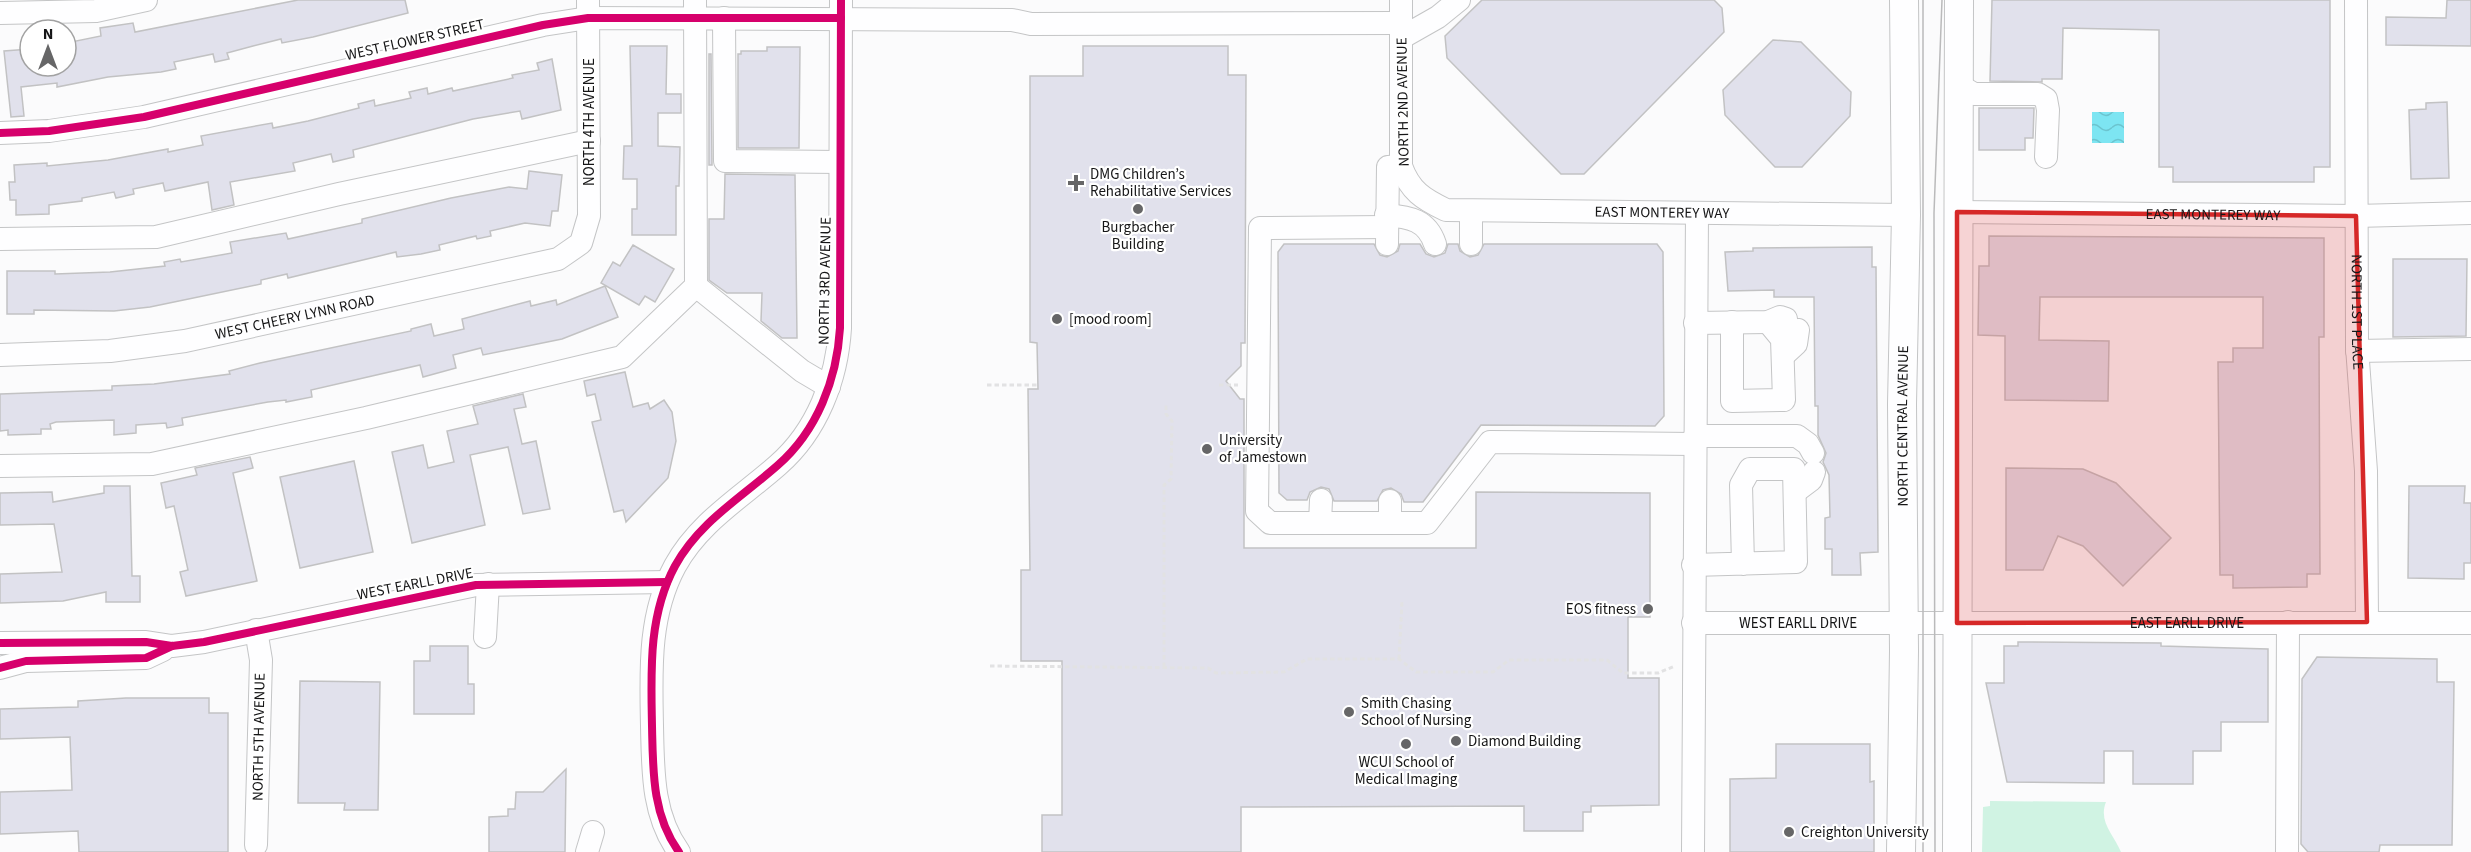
<svg xmlns="http://www.w3.org/2000/svg" width="2471" height="852" font-family="'Source Sans 3',sans-serif">
<style>
.green{fill:#d0f3e3}
.water{fill:url(#water-waves)}
.building{fill:#e1e1ec;stroke:#c2c2c3;stroke-width:1.5}
.lines{fill:none;stroke-linecap:round;stroke-linejoin:round}
.minor-casing{stroke:#c4c5c6;stroke-width:24}
.major-casing{stroke:#c4c5c6;stroke-width:30}
.path{stroke:#e2e2e3;stroke-width:3;stroke-dasharray:4.5 3;stroke-linecap:butt}
.minor{stroke:#fefeff;stroke-width:22}
.major{stroke:#fefeff;stroke-width:28}
.tram{stroke:#bababb;stroke-width:1.5}
.cycleway-casing{stroke:#fff;stroke-width:11}
.cycleway{stroke:#d6006c;stroke-width:8}
.marked{fill:#d62828;fill-opacity:0.2;stroke:#d62828;stroke-width:4.5;stroke-linejoin:round}
.poi-dot{fill:#666667;stroke:#fff;stroke-width:2}
.labels{text-anchor:middle;dominant-baseline:central;stroke-width:4.5;stroke-linejoin:round;paint-order:stroke}
.street-label{font-size:15px;fill:#161617;stroke:#fff}
.poi-label{font-size:15px;fill:#161617;stroke:#fff;text-anchor:start}
</style>
<defs>
<pattern id="water-waves" width="16" height="10" patternUnits="userSpaceOnUse" patternTransform="scale(1.5)"><rect width="16" height="10" fill="#7de5f2"/><path d="M0 5q4-4 8 0t8 0" fill="none" stroke="#6bc4cf"/></pattern>
</defs>
<rect width="100%" height="100%" fill="#fbfbfc"/>
<path class="green" d="M1990 801 2106 802C2098 822 2114 835 2121 852H1982L1983 807 1990 806Z"/>
<rect class="water" x="2092" y="112" width="32" height="31"/>
<g class="building">
<path d="M298 0H405L408 13 313 37 282 43 281 39 253 46 227 53 229 59 215 62 213 54 174 62 176 69 161 72 108 77 57 87V83L21 87 24 116 11 117 4 51 30 49V66H66V43L101 36 100 28 133 23 135 32Z"/>
<path d="M1482 0H1714L1722 8 1724 32 1584 174H1561L1447 58 1445 36Z"/>
<path d="M1992 0H2330V167H2314V182H2173V167H2159V30L2063 28 2062 79H2042V82L1990 81Z"/>
<path d="M2447 0H2471V46L2386 45V17L2446 18Z"/>
<path d="M1773 40 1801 42 1851 92 1850 116 1802 167H1775L1725 115 1723 90Z"/>
<path d="M630 46H667L666 94H681V113H658V146L680 147 679 186H676V235H632V209H637V179H623L624 146H632Z"/>
<path d="M1083 46H1228V75H1246L1245 343H1241V366L1226 381 1240 399H1244V548H1476V492L1650 493V617H1628V678H1659V805L1591 806V812H1583V831H1524V806L1241 807V852H1042V815H1062V661H1021V570H1030L1028 389H1038L1037 343 1030 342V76H1083Z"/>
<path d="M767 47H800L799 148H738V54H741V51H767Z"/>
<path d="M709 54H711L712 165H709Z"/>
<path d="M552 59 561 110 522 119 520 111 473 119 353 150 354 157 333 162 331 154 293 163 295 171 230 182 234 205 212 210 208 182 165 191 163 183 133 189 134 194 116 198 114 192 82 198V201L49 205V214L16 215V200H10L9 182H15L14 165 47 163V166L108 160 168 149V152L203 145 201 136 272 123 273 128 308 121 359 108 358 104 374 100 375 106 411 98 409 92 427 88 428 94 452 88 453 91 513 78 512 75 539 70 537 63Z"/>
<path d="M2447 102 2449 178 2411 179 2409 110 2426 109V103Z"/>
<path d="M1979 108H2034L2033 138H2025V150H1979Z"/>
<path d="M529 171 562 175 558 211H552L550 226 525 223 490 231 491 236 477 239 476 236 439 245 440 250 421 254 397 257 396 252 288 278 287 274 261 280V284L150 307 114 311 34 310V314H7V271H55V274L110 272 165 266 164 262 180 259 181 262 232 253 230 242 286 233 288 239 362 223V219L451 198 509 187 527 189Z"/>
<path d="M725 174 795 175 797 338H782L761 321 762 293H727L709 280V219H724Z"/>
<path d="M1989 236 2324 238V337H2319L2320 574H2307V587L2233 588V575H2220L2218 362H2233V348H2263V297H2040L2039 340 2109 341 2108 401 2005 400V336L1978 335 1979 266H1989Z"/>
<path d="M1284 244H1374L1380 255 1387 257 1398 251 1400 244H1420L1426 254 1434 257 1445 253 1448 244H1458L1460 251 1470 257 1478 255 1484 244H1657L1663 252 1664 416 1655 426 1481 425 1423 502H1404L1401 494 1391 488 1383 490 1377 501H1334L1329 489 1321 487 1310 492 1307 500H1287L1279 493 1278 252Z"/>
<path d="M633 245 674 269 655 302 645 296 639 305 601 283 613 262 620 266Z"/>
<path d="M1872 247V267H1876L1878 552 1860 553 1861 575H1832V549H1825V518L1830 517 1829 475 1823 462 1826 453 1818 435V406H1815L1814 297H1774V290L1728 291 1725 252 1753 251V248Z"/>
<path d="M2393 259H2467L2466 336 2393 337Z"/>
<path d="M605 286 618 317 562 339 483 355 481 348 453 355 456 368 423 377 420 365 311 390 312 397 286 402V400L268 402 182 418 183 425 167 428 166 423 136 425V433L114 435V420L56 422 50 424 51 429H41V434L8 435V430L0 431V394L112 390V386L154 384 230 374 229 371 260 363 411 331V329L431 324 434 336 464 329 462 319 530 301 531 306 556 300 557 305Z"/>
<path d="M625 372 633 407 648 403 650 409 664 400 672 412 676 441 668 478 626 522 623 510 614 512 592 422 601 420 595 394 587 396 584 381Z"/>
<path d="M523 394 526 407 514 409 522 444 536 441 550 509 523 514 508 447 470 455 485 525 412 543 392 452 423 445 428 468 454 462 447 431 478 424 473 406Z"/>
<path d="M250 457 253 468 233 473 257 581 186 596 180 572 188 570 174 506 166 508 161 483 197 475 195 468Z"/>
<path d="M354 461 373 552 300 568 280 477Z"/>
<path d="M2006 468 2083 469 2116 483 2171 538 2123 586 2083 546 2058 536 2043 570H2006Z"/>
<path d="M104 486H130L132 576H140V602H106V592L63 601 0 603V574L62 572 54 524 0 525V493L52 492 53 502 104 493Z"/>
<path d="M2409 486H2465L2464 503H2471V563H2464V579L2408 578Z"/>
<path d="M2018 642 2161 643V646L2268 649V722H2221V751H2193V784H2133V751H2104V783L2007 782 1986 683H2004V646H2018Z"/>
<path d="M430 646H468V684H474V714H414V661H430Z"/>
<path d="M2317 657 2437 659V682H2454L2452 845H2380L2379 852H2308L2301 844 2302 679Z"/>
<path d="M300 681 380 682 378 810H344L345 803H298Z"/>
<path d="M126 698H209V713H228V852H79L78 831 0 834V792L72 790 70 737 0 739V709L78 707V701Z"/>
<path d="M1776 744H1870V782L1874 781V852H1730V779L1776 778Z"/>
<path d="M566 769 565 852H489V817L508 816V809H515L516 792H543Z"/>
</g>
<g class="lines">
<defs>
<g id="minor">
<path id="s1" d="M1401 0V166C1410 191 1423 199 1446 210L1906 215"/>
<path id="s2" d="M2356 0 2357 347 2366 471 2367 622"/>
<path d="M0 13 96 11 146 0"/>
<path d="M724 18 725 161 840 162"/>
<path d="M1401 38 1438 17 1459 0"/>
<path d="M1957 84 1974 94H2038L2046 99 2048 110 2046 157"/>
<path d="M0 133 49 131 144 117 543 25 588 18 1012 20 1031 24 1401 23"/>
<path d="M1471 211V244"/>
<path id="s3" d="M1957 212 2356 216 2471 213"/>
<path d="M1386 215C1410 217 1427 220 1435 244"/>
<path d="M1387 227 1260 228 1257 511 1270 523H1427L1490 442 1694 444"/>
<path d="M0 239 156 237 339 194 589 141"/>
<path d="M1387 244 1388 167 1401 166"/>
<path d="M696 286 802 371 829 387"/>
<path d="M1732 322V401L1784 400 1782 339 1768 322"/>
<path d="M1695 323 1768 322 1780 317 1786 319"/>
<path d="M2357 351 2471 349"/>
<path id="s4" d="M0 355 110 351 185 341 558 259 581 243 589 216 588 0"/>
<path d="M1784 355 1796 344 1798 330"/>
<path d="M1695 436H1797L1808 444 1813 453"/>
<path d="M0 466 152 464 366 418 622 357 696 286 695 0"/>
<path d="M1795 492 1811 480 1814 472"/>
<path d="M1390 501V523"/>
<path d="M1320 523 1321 500"/>
<path d="M1693 565 1796 562 1794 469H1750L1741 485 1743 564"/>
<path id="s5" d="M1693 623H2471"/>
<path d="M256 630 261 660 256 845"/>
<path d="M485 637 488 584"/>
<path d="M0 643 146 642 172 646 204 642 476 585 667 582"/>
<path d="M0 668 26 661 146 658 163 650"/>
<path d="M587 852 593 832"/>
<path d="M679 852C652 815 653 770 652 726 651 672 648 616 675 566 699 522 742 497 778 465 817 431 837 379 840 328L841 0"/>
<path d="M1693 852 1697 213"/>
<path d="M2287 852 2288 622"/>
</g>
<g id="major">
<path id="s6" d="M1901 852 1904 651 1902 404 1906 215 1904 0"/>
<path d="M1957 852 1959 0"/>
</g>
</defs>
<use href="#minor" class="minor-casing"/>
<use href="#major" class="major-casing"/>
<g class="path">
<path d="M987 385H1038"/>
<path d="M1219 385H1238"/>
<path d="M1399 659 1402 602"/>
<path d="M990 666 1208 668 1216 673 1284 672 1307 659H1399L1416 672H1493L1509 660H1607L1623 673H1658L1675 666"/>
<path d="M1164 667V485L1171 479 1172 421 1166 414V404"/>
</g>
<use href="#minor" class="minor"/>
<use href="#major" class="major"/>
<g class="tram">
<path d="M1923 0V852"/>
<path d="M1935 852 1934 213 1942 0"/>
</g>
<defs>
<g id="cycleway">
<path d="M0 133 49 131 144 117 543 25 588 18H841"/>
<path d="M0 643 146 642 172 646 204 642 476 585 667 582"/>
<path d="M0 668 26 661 146 658 172 646"/>
<path d="M679 852C652 815 653 770 652 726 651 672 648 616 675 566 699 522 742 497 778 465 817 431 837 379 840 328L841 0"/>
</g>
</defs>
<use href="#cycleway" class="cycleway-casing"/>
<use href="#cycleway" class="cycleway"/>
</g>
<path class="marked" d="M1957 212 2356 216 2367 622 1957 623Z"/>
<g class="poi-dot">
<path d="M1073 174h6v6h6v6h-6v6h-6v-6h-6v-6h6z"/>
<circle cx="1138" cy="209" r="6"/>
<circle cx="1057" cy="319" r="6"/>
<circle cx="1207" cy="449" r="6"/>
<circle cx="1648" cy="609" r="6"/>
<circle cx="1349" cy="712" r="6"/>
<circle cx="1456" cy="741" r="6"/>
<circle cx="1406" cy="744" r="6"/>
<circle cx="1789" cy="832" r="6"/>
</g>
<g class="labels">
<g class="street-label">
<text transform="translate(415 40) rotate(-13)">WEST FLOWER STREET</text>
<text transform="translate(1403 102) rotate(-91)">NORTH 2ND AVENUE</text>
<text transform="translate(589 122) rotate(-90)">NORTH 4TH AVENUE</text>
<text stroke="none"><textPath href="#s1" startOffset="447">EAST MONTEREY WAY</textPath></text>
<text stroke="none"><textPath href="#s3" startOffset="256">EAST MONTEREY WAY</textPath></text>
<text transform="translate(825 281) rotate(-89)">NORTH 3RD AVENUE</text>
<text stroke="none"><textPath href="#s2" startOffset="312">NORTH 1ST PLACE</textPath></text>
<text stroke="none"><textPath href="#s4" startOffset="298">WEST CHEERY LYNN ROAD</textPath></text>
<text stroke="none"><textPath href="#s6" startOffset="426">NORTH CENTRAL AVENUE</textPath></text>
<text transform="translate(415 584) rotate(-11)">WEST EARLL DRIVE</text>
<text stroke="none"><textPath href="#s5" startOffset="105">WEST EARLL DRIVE</textPath></text>
<text stroke="none"><textPath href="#s5" startOffset="494">EAST EARLL DRIVE</textPath></text>
<text transform="translate(259 737) rotate(-89)">NORTH 5TH AVENUE</text>
</g>
<g class="poi-label">
<text x="1090" y="174">DMG Children’s<tspan x="1090" dy="17">Rehabilitative Services</tspan></text>
<text x="1138" y="227" text-anchor="middle">Burgbacher<tspan x="1138" dy="17">Building</tspan></text>
<text x="1069" y="319">[mood room]</text>
<text x="1219" y="440">University<tspan x="1219" dy="17">of Jamestown</tspan></text>
<text x="1636" y="609" text-anchor="end">EOS fitness</text>
<text x="1361" y="703">Smith Chasing<tspan x="1361" dy="17">School of Nursing</tspan></text>
<text x="1468" y="741">Diamond Building</text>
<text x="1406" y="762" text-anchor="middle">WCUI School of<tspan x="1406" dy="17">Medical Imaging</tspan></text>
<text x="1801" y="832">Creighton University</text>
</g>
</g>
<g transform="translate(48 48)"><circle r="28" fill="#ffffff" stroke="#a2a2a2" stroke-width="1.5"/>
<path d="M0-4.5L10 22L0 15L-10 22Z" fill="#666667"/>
<text y="-9" font-size="16" font-weight="bold" text-anchor="middle" fill="#161617">N</text>
</g>
</svg>
